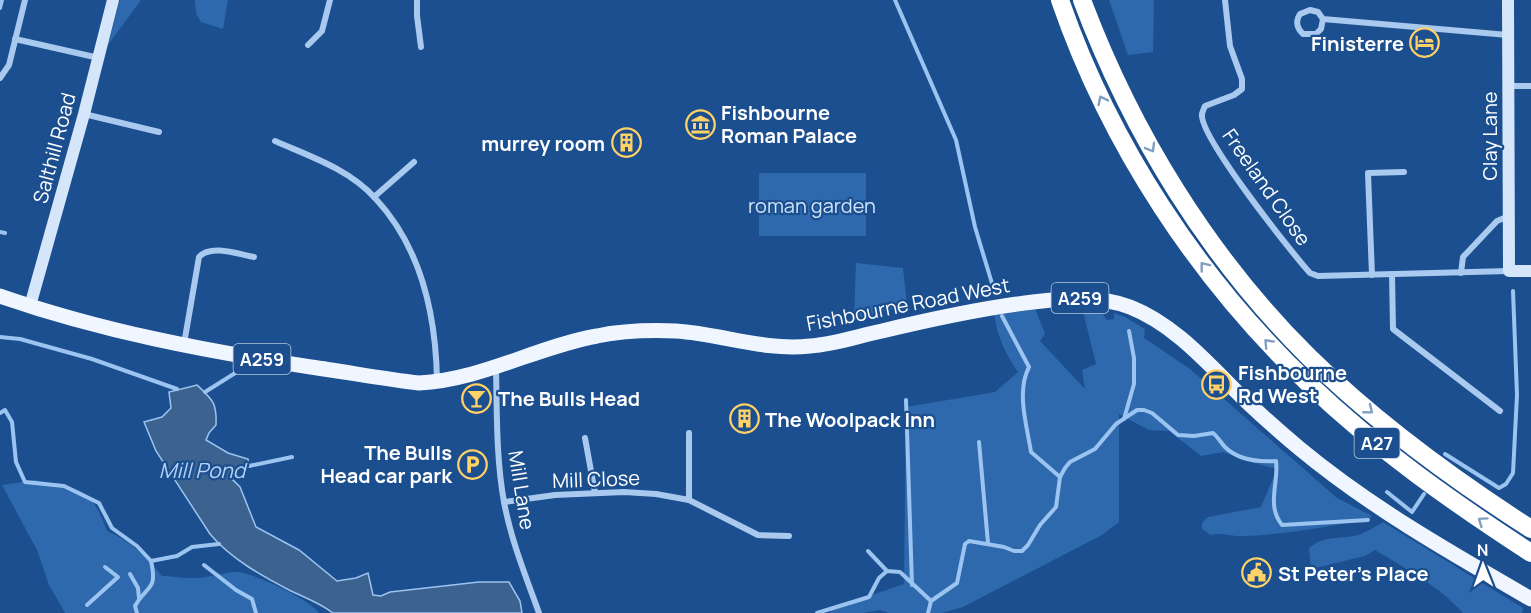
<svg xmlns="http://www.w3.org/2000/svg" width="1531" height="613" font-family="Manrope,sans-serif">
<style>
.green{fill:#2e69ad}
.water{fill:#3c6290;stroke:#9cc4f0;stroke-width:1.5}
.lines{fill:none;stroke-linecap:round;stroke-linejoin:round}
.stream{stroke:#9cc4f0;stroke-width:4}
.street{stroke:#a9c9ee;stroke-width:6}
.secondary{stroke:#d6e6fa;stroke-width:12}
.primary{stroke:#f0f6ff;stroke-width:15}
.highway{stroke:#fff;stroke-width:18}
.oneway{stroke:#829ec1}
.labels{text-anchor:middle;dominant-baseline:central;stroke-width:4.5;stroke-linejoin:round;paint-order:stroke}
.shield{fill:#1b4f8f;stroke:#bbcadd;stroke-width:1.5}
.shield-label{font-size:18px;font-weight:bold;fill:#fff}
.poi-label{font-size:20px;font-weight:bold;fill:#fff;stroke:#1b4f8f;text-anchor:start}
.street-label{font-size:20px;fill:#fff;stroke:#1b4f8f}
.park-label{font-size:20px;fill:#cfe3fa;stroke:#1b4f8f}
.water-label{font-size:21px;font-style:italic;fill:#b5d3f5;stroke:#1b4f8f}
</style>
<rect width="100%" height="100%" fill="#1b4f8f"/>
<g class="green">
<path d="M120 0H141L108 45Z"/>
<path d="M195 0H228L223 29 201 22 196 13Z"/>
<path d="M1109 0H1154L1153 52 1128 55Z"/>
<rect x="759" y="173" width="107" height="63"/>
<path d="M856 263 903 268 907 305 854 319Z"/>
<path d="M1089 305 1098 307 1107 320 1114 319V313L1125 317 1145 329 1144 338 1190 369 1337 498 1372 516 1368 520C1327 526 1284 535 1243 536 1231 537 1222 532 1211 535L1202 529V523L1208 517 1261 507 1277 469 1251 462 1223 452 1201 456 1169 431 1149 430 1119 414V522L1102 535 963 607 942 613H889L879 610 863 613H831V609L904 584 906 407 995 392 1018 372C1006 355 995 332 994 311L1035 309 1045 334 1040 341 1085 389 1082 370 1096 364 1082 307Z"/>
<path d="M35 480C80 489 90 485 107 531 131 541 145 556 162 576 172 576 184 579 195 578 209 578 223 572 237 572 252 572 311 600 319 613H65L49 585 37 550 2 485Z"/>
<path d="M1383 522 1523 608 1522 613H1463C1439 586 1405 568 1375 550L1365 556 1311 569 1309 548C1327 533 1342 541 1361 534 1368 531 1376 526 1383 522Z"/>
</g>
<path class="water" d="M197 385C213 400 217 403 216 425L209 433 206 440 228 453 248 459 249 466 230 470 232 479 240 487 256 527 299 550 337 581 356 578 368 573 373 595 381 596 390 592 479 582H509L520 601 522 613H333C320 603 306 598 291 591 262 576 231 559 210 534L156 451 144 422 162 417 171 408 169 392Z"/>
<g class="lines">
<g class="stream">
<path d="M895 0 956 140 975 227 994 290"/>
<path d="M0 8 2 0"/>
<path d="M0 232 5 233"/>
<path d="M1002 316 1029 367C1016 392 1027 426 1031 452L1060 477"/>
<path d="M0 337 20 339 92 359 177 389"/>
<path d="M205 392 240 370"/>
<path d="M906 400 912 585"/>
<path d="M0 413 5 410 12 422 16 462 25 482 64 486 99 503 112 528 137 546 151 561"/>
<path d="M1124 419 1134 384V358L1129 331"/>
<path d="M979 442 988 543"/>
<path d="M1445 454 1499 488 1506 484 1513 473 1517 395 1513 291"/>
<path d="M249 466 292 457"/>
<path d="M1387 492 1412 512 1424 494"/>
<path d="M868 551 887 571"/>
<path d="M204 565 236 590 252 599 256 613"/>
<path d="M130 574 138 588 139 598"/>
<path d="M87 605 118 577 105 567"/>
<path d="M137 613 135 606C146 585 158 592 151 561L177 556 192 547 219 544"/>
<path d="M817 613 869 597 879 578 887 571 900 572 931 601"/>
<path d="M928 613 931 601 957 583 965 544 969 541 1004 547 1014 551H1022L1028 545 1040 525 1056 507 1060 477 1065 468 1070 462 1095 449 1116 424 1137 410H1144L1152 413 1178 435 1194 436 1213 433C1218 437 1221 443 1225 447 1238 460 1260 462 1276 461 1279 483 1266 505 1282 525L1368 520"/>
</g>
<g class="street">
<path d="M417 0V16L421 47"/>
<path d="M1225 0 1230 46 1242 79V89L1234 95 1205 106C1205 106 1202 113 1202 114 1199 136 1291 252 1310 273L1318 276 1509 271"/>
<path d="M1323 19 1321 29 1316 34H1303C1297 28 1295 22 1300 14L1310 10 1318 12 1323 19 1508 35"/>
<path d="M15 39 99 58"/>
<path d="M308 45 322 31 330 0"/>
<path d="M0 78 9 65 25 0"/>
<path d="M1508 86H1531"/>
<path d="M84 114 159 132"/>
<path d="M275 141C309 156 349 169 375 198 421 247 436 316 437 381"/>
<path d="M374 197 414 162"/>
<path d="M1461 273 1463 257 1497 221 1509 216"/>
<path d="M1392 274 1393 329 1500 411"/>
<path d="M1372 275 1368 173 1404 172"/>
<path d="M184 344 199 257C211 244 238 254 254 257"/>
<path d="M496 368C497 412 496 458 504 502 511 540 526 577 539 613"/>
<path d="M689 433V500"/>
<path d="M585 438 595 493"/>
<path d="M504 502 555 495 624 492 656 494 689 500 758 535 789 536"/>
</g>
<g class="secondary">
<path d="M1508 0 1509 271H1531"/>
<path d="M30 306 84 114 113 0"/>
</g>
<path class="primary" d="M0 296C101 331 205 351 311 367 347 372 383 379 419 383 481 380 536 347 597 336 621 331 651 330 676 331 722 334 763 351 810 346 835 344 858 336 882 331 932 319 982 308 1033 302 1066 298 1098 295 1130 307 1176 325 1210 366 1244 399 1262 416 1281 433 1299 448 1370 507 1451 553 1531 599"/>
<g class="highway">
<path d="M1060 0C1110 145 1199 280 1310 385 1377 449 1454 503 1531 553"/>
<path d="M1082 0C1132 133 1208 257 1309 357 1375 422 1453 479 1531 529"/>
</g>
</g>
<defs><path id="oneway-chevron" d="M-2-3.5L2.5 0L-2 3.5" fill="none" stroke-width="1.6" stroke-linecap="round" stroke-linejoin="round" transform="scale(1.5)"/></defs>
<g class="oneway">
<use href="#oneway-chevron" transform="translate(1102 100) rotate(-116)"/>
<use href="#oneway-chevron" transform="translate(1151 148) rotate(60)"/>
<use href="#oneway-chevron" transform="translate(1204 266) rotate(-128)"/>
<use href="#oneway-chevron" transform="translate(1268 343) rotate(-133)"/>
<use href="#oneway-chevron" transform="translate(1369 410) rotate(39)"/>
<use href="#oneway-chevron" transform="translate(1482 521) rotate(-145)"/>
</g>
<defs>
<symbol id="hotel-ring" viewBox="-11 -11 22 22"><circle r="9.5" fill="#1b4f8f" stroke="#ffd166" stroke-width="1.5"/><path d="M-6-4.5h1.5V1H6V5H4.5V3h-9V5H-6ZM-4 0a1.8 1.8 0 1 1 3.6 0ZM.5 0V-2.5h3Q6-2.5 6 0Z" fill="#ffd166"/></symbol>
<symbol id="museum-ring" viewBox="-11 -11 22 22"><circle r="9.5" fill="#1b4f8f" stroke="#ffd166" stroke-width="1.5"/><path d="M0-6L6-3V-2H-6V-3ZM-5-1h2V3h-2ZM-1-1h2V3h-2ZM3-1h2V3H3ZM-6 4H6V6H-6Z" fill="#ffd166"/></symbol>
<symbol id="building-ring" viewBox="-11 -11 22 22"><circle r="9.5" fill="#1b4f8f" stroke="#ffd166" stroke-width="1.5"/><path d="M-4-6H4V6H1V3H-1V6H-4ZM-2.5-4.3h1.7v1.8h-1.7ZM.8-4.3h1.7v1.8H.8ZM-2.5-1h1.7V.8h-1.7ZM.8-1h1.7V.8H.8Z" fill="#ffd166"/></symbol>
<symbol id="bus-ring" viewBox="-11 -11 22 22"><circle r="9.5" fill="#1b4f8f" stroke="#ffd166" stroke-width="1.5"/><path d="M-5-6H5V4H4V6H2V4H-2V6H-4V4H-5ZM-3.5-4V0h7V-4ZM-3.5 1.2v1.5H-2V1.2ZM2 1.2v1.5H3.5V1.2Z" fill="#ffd166"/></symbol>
<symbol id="bar-ring" viewBox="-11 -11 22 22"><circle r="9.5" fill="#1b4f8f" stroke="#ffd166" stroke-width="1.5"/><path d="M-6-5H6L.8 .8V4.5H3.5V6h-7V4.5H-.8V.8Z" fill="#ffd166"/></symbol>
<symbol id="parking-ring" viewBox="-11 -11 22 22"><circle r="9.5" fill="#1b4f8f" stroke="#ffd166" stroke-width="1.5"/><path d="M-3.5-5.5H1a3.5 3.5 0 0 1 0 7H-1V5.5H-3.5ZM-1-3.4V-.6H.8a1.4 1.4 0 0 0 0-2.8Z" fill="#ffd166"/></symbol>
<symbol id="civic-ring" viewBox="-11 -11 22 22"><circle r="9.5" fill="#1b4f8f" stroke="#ffd166" stroke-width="1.5"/><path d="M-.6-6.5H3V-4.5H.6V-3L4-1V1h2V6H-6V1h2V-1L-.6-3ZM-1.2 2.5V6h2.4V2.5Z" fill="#ffd166"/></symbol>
</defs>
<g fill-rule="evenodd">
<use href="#hotel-ring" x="1408" y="26" width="33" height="33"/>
<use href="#museum-ring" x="684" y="108" width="33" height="33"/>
<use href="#building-ring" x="610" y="126" width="33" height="33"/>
<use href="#bus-ring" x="1200" y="368" width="33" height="33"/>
<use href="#bar-ring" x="460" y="382" width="33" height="33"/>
<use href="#building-ring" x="728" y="402" width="33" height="33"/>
<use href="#parking-ring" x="456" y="448" width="33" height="33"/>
<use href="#civic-ring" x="1240" y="556" width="33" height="33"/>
</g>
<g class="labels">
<g class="shield">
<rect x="1051.5" y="283" width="57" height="30" rx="4.5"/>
<rect x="233.5" y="344" width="57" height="30" rx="4.5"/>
<rect x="1354.5" y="428" width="45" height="30" rx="4.5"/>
</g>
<g class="shield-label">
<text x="1080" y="298">A259</text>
<text x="262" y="359">A259</text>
<text x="1377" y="443">A27</text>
</g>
<g class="poi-label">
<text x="1404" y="43" text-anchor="end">Finisterre</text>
<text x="721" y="112">Fishbourne<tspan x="721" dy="23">Roman Palace</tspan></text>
<text x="605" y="143" text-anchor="end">murrey room</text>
<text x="1238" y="372">Fishbourne<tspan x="1238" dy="23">Rd West</tspan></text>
<text x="498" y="398">The Bulls Head</text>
<text x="765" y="419">The Woolpack Inn</text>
<text x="452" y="452" text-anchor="end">The Bulls<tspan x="452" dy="23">Head car park</tspan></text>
<text x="1278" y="573">St Peter’s Place</text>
</g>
<g class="street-label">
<text transform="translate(1489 136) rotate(-90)">Clay Lane</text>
<text transform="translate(54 148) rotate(-75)">Salthill Road</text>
<text transform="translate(1267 187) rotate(55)">Freeland Close</text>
<text transform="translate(908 304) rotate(-11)">Fishbourne Road West</text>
<text transform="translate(596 479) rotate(-2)">Mill Close</text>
<text transform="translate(522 490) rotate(81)">Mill Lane</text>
</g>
<g class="park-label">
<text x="812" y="205">roman garden</text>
</g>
<g class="water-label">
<text x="202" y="470">Mill Pond</text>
</g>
</g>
<g transform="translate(1483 565) rotate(359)" stroke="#1b4f8f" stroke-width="4.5" paint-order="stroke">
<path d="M0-4.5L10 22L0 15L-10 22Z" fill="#ffffff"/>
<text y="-9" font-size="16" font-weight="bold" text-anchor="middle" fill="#ffffff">N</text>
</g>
</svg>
